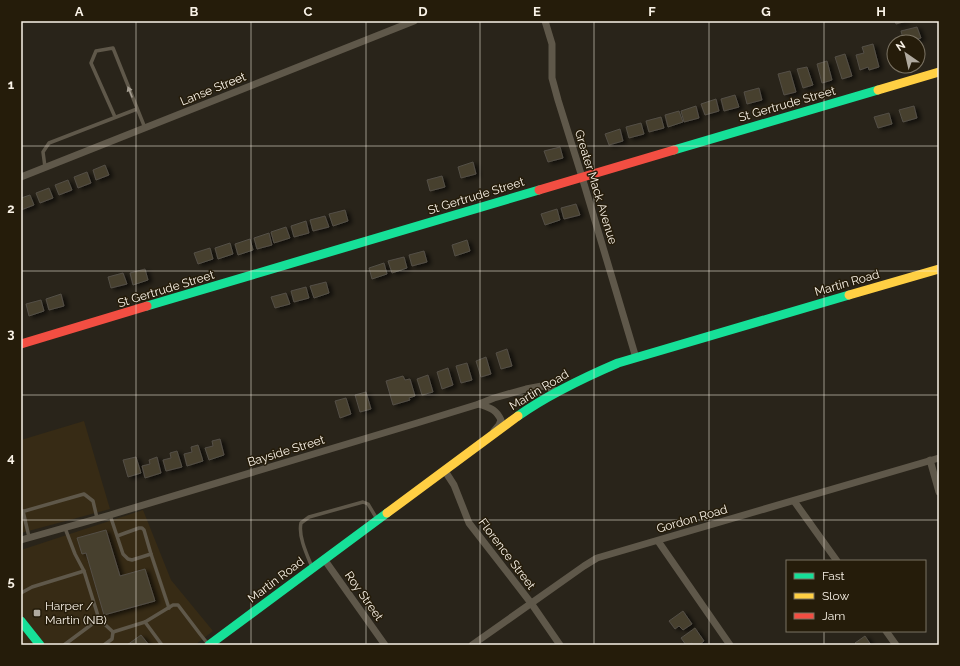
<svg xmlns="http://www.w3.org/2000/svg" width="960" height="666" font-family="Raleway,sans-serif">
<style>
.built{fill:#372b15}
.building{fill:#463f2f;stroke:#544f46;filter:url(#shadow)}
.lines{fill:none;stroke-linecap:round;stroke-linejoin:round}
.lane{stroke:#5f584a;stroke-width:3.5}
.street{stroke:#5f584a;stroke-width:7}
.fast{stroke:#16e098;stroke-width:9}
.slow{stroke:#ffcf43;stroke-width:9}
.jam{stroke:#f24e42;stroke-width:9}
.oneway{fill:#a49d91}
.grid{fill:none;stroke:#f9f2e7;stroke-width:1;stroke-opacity:0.55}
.poi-dot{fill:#b0aa9f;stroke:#251c0a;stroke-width:1.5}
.labels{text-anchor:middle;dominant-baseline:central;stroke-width:3;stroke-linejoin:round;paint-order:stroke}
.street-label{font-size:12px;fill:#f9f2e7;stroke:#251c0a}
.poi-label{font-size:12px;fill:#f9f2e7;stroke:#251c0a;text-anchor:start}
.neatline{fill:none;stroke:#f9f2e7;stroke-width:1.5}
.grid-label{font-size:13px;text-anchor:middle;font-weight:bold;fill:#f9f2e7}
</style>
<defs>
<filter id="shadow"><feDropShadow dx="4" dy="2" stdDeviation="2" flood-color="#0009"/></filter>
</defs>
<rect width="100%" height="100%" fill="#29241a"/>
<g class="built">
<path d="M84 421 110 509 21 533V440Z"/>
<path d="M143 510 171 580 213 631 195 645H21V550Z"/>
</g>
<g class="building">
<path d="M895 21H906L896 24Z"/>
<path d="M917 27 921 38 907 42H904L901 31Z"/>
<path d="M873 44 879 67 869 70 868 67 860 70 856 55 864 53 862 47Z"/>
<path d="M845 54 852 76 842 79 835 57Z"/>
<path d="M827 61 832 80 822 83 817 64Z"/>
<path d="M807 67 813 85 803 88 797 69Z"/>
<path d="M790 71 796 92 784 95 778 74Z"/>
<path d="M759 88 762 100 747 104 744 92Z"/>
<path d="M735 95 739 107 724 111 721 99Z"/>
<path d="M716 99 719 111 705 115 701 104Z"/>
<path d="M696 106 699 118 684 122 681 111Z"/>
<path d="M914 106 917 118 903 122 899 110Z"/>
<path d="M679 111 683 122 668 127 665 115Z"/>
<path d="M889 113 892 124 878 128 874 117Z"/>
<path d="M661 117 664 128 649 132 646 121Z"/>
<path d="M641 123 644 134 629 138 626 127Z"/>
<path d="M620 129 623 141 609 145 605 134Z"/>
<path d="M560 147 563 158 548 162 544 151Z"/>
<path d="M473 162 476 174 461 178 458 167Z"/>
<path d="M105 165 109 175 96 180 93 170Z"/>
<path d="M87 172 91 183 78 188 74 177Z"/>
<path d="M442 176 445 187 430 191 427 180Z"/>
<path d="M68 180 72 190 59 195 55 185Z"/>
<path d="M49 188 53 198 40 203 36 193Z"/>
<path d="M30 195 34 205 21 210V198Z"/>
<path d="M576 204 580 215 564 219 561 208Z"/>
<path d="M557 209 560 220 545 225 541 214Z"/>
<path d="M345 210 348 221 333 226 329 214Z"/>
<path d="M325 216 329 227 313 231 310 220Z"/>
<path d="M306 221 309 233 294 237 291 226Z"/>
<path d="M286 227 290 238 274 243 271 232Z"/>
<path d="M269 233 272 245 257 249 254 238Z"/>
<path d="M250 239 253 250 238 255 235 244Z"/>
<path d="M467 240 470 251 455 256 452 245Z"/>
<path d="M230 243 233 254 218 259 215 248Z"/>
<path d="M210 248 213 259 198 264 194 253Z"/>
<path d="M424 251 427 262 412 266 409 255Z"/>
<path d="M404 257 407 268 392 273 388 261Z"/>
<path d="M384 263 387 274 372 279 369 268Z"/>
<path d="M145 269 148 280 133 285 130 273Z"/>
<path d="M123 273 127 284 111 288 108 277Z"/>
<path d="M326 282 329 293 314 298 310 286Z"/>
<path d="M306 287 309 298 294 302 291 291Z"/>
<path d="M286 293 290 304 275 308 271 297Z"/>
<path d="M61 294 64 306 49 310 46 299Z"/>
<path d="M41 300 44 311 29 316 26 304Z"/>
<path d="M507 349 512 366 501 369 496 353Z"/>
<path d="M486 357 491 374 481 377 476 361Z"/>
<path d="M467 363 472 380 461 383 456 366Z"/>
<path d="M448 368 453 385 442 389 437 372Z"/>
<path d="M428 375 433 392 422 395 417 379Z"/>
<path d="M403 376 405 380 410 379 415 396 409 398 410 400 393 405 386 381Z"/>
<path d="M366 392 371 409 360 412 355 395Z"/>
<path d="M346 398 351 414 340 418 335 401Z"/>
<path d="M220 439 224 455 209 460 205 448 213 446 212 441Z"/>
<path d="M198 445 203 461 187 466 184 454 192 452 191 447Z"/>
<path d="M177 451 182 467 166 471 163 460 171 458 170 453Z"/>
<path d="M136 457 141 473 128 477 123 460Z"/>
<path d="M157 457 161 473 145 478 142 466 150 464 149 460Z"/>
<path d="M106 530 120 576 145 569 155 601 104 615 86 553 82 554 77 538Z"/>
<path d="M683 611 692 624 683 630 679 626 675 629 669 621Z"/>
<path d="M695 628 704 641 699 645H693L692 643 688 645H686L681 638Z"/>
<path d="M141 635 149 645H127Z"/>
<path d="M865 636 871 645H857L855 643Z"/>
</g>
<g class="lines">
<g class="lane">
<path d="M115 117 91 63 96 51 113 48 145 128"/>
<path d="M45 167 43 152 49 143 137 109"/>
<path d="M23 511 29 537"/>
<path d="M21 512 84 494 93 501 97 518"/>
<path d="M110 515 123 554 128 559 132 560 151 554 144 530 142 528H139L117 536"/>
<path d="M151 554 169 608"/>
<path d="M312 567C307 555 298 536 301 523L309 517 363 502 368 504 377 519"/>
<path d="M21 593 32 587 84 571"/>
<path d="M99 619 113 632"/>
<path d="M145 622 173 605H178L200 634 208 644"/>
<path d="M113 632 145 622 162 645"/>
<path d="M64 645 99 619 84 571 75 554 65 528"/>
<path d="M104 645 112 639 113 632"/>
</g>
<g class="street">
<path d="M545 21 552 44V78L558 100 582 177 636 358"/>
<path d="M21 177 414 21"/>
<path d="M479 404C490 408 496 409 501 420L499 425 494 431"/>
<path d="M930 460 939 492"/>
<path d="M445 471 454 485 469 523 531 603 560 645"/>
<path d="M794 501 837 561"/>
<path d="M21 540 110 515 417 423 479 404 494 398 526 389 542 386 558 391"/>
<path d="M658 541 730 645"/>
<path d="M324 559 385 645"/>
<path d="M886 631 896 645"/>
<path d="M472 645 584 566 597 558 939 458"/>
</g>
<g class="fast">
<path d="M674 150 878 90"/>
<path d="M147 306 539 190"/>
<path d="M518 416C549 394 583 378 618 363L849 295"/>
<path d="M21 621 40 645"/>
<path d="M209 645 387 513"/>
</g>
<g class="slow">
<path d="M878 90 939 72"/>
<path d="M849 295 939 269"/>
<path d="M387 513 518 416"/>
</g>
<g class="jam">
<path d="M539 190 674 150"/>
<path d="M21 344 147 306"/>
</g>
</g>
<defs><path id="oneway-solid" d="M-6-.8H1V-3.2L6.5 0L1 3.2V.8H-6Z"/></defs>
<use class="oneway" href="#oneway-solid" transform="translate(130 92) rotate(-112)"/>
<path class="grid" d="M136 21V645M251 21V645M366 21V645M480 21V645M594 21V645M709 21V645M824 21V561M21 146H939M21 271H939M21 395H939M21 520H939M824 631V645"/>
<rect class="poi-dot" x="33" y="609" width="8" height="8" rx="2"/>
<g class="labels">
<g class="street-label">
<text transform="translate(213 89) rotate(-22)">Lanse Street</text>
<text transform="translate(787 104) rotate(-16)">St Gertrude Street</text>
<text transform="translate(596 187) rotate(73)">Greater Mack Avenue</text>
<text transform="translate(476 196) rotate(-17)">St Gertrude Street</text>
<text transform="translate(847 283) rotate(-16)">Martin Road</text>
<text transform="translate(166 289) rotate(-17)">St Gertrude Street</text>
<text transform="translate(539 390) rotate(-31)">Martin Road</text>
<text transform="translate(286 451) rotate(-17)">Bayside Street</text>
<text transform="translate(692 519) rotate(-16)">Gordon Road</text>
<text transform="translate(507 554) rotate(53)">Florence Street</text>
<text transform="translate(276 580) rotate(-37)">Martin Road</text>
<text transform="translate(364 596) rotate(55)">Roy Street</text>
</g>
<g class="poi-label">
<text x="45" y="606">Harper /<tspan x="45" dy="14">Martin (NB)</tspan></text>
</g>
</g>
<rect width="960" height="666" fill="none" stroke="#251c0a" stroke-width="44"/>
<rect x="786" y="560" width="140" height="72" fill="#251c0a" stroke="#7a7262"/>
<rect x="794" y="573" width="20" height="6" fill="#16e098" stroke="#7a7262"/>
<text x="822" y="580" font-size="12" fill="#f9f2e7">Fast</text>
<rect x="794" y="593" width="20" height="6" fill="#ffcf43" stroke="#7a7262"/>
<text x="822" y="600" font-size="12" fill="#f9f2e7">Slow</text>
<rect x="794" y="613" width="20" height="6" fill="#f24e42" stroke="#7a7262"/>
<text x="822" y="620" font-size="12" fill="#f9f2e7">Jam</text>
<g transform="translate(906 54) rotate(326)"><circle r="19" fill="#251c0a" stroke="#7a7262"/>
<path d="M0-3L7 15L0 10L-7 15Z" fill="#b0aa9f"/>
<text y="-6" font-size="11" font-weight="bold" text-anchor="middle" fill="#f9f2e7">N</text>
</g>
<rect x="22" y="22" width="916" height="622" class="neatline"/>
<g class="grid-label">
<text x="79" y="16">A</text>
<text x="194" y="16">B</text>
<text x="308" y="16">C</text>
<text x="423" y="16">D</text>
<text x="537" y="16">E</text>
<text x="652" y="16">F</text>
<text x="766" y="16">G</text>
<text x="881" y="16">H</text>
<text x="11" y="89">1</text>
<text x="11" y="213">2</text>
<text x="11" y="338">3</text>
<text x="11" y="462">4</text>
<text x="11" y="586">5</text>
</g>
</svg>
